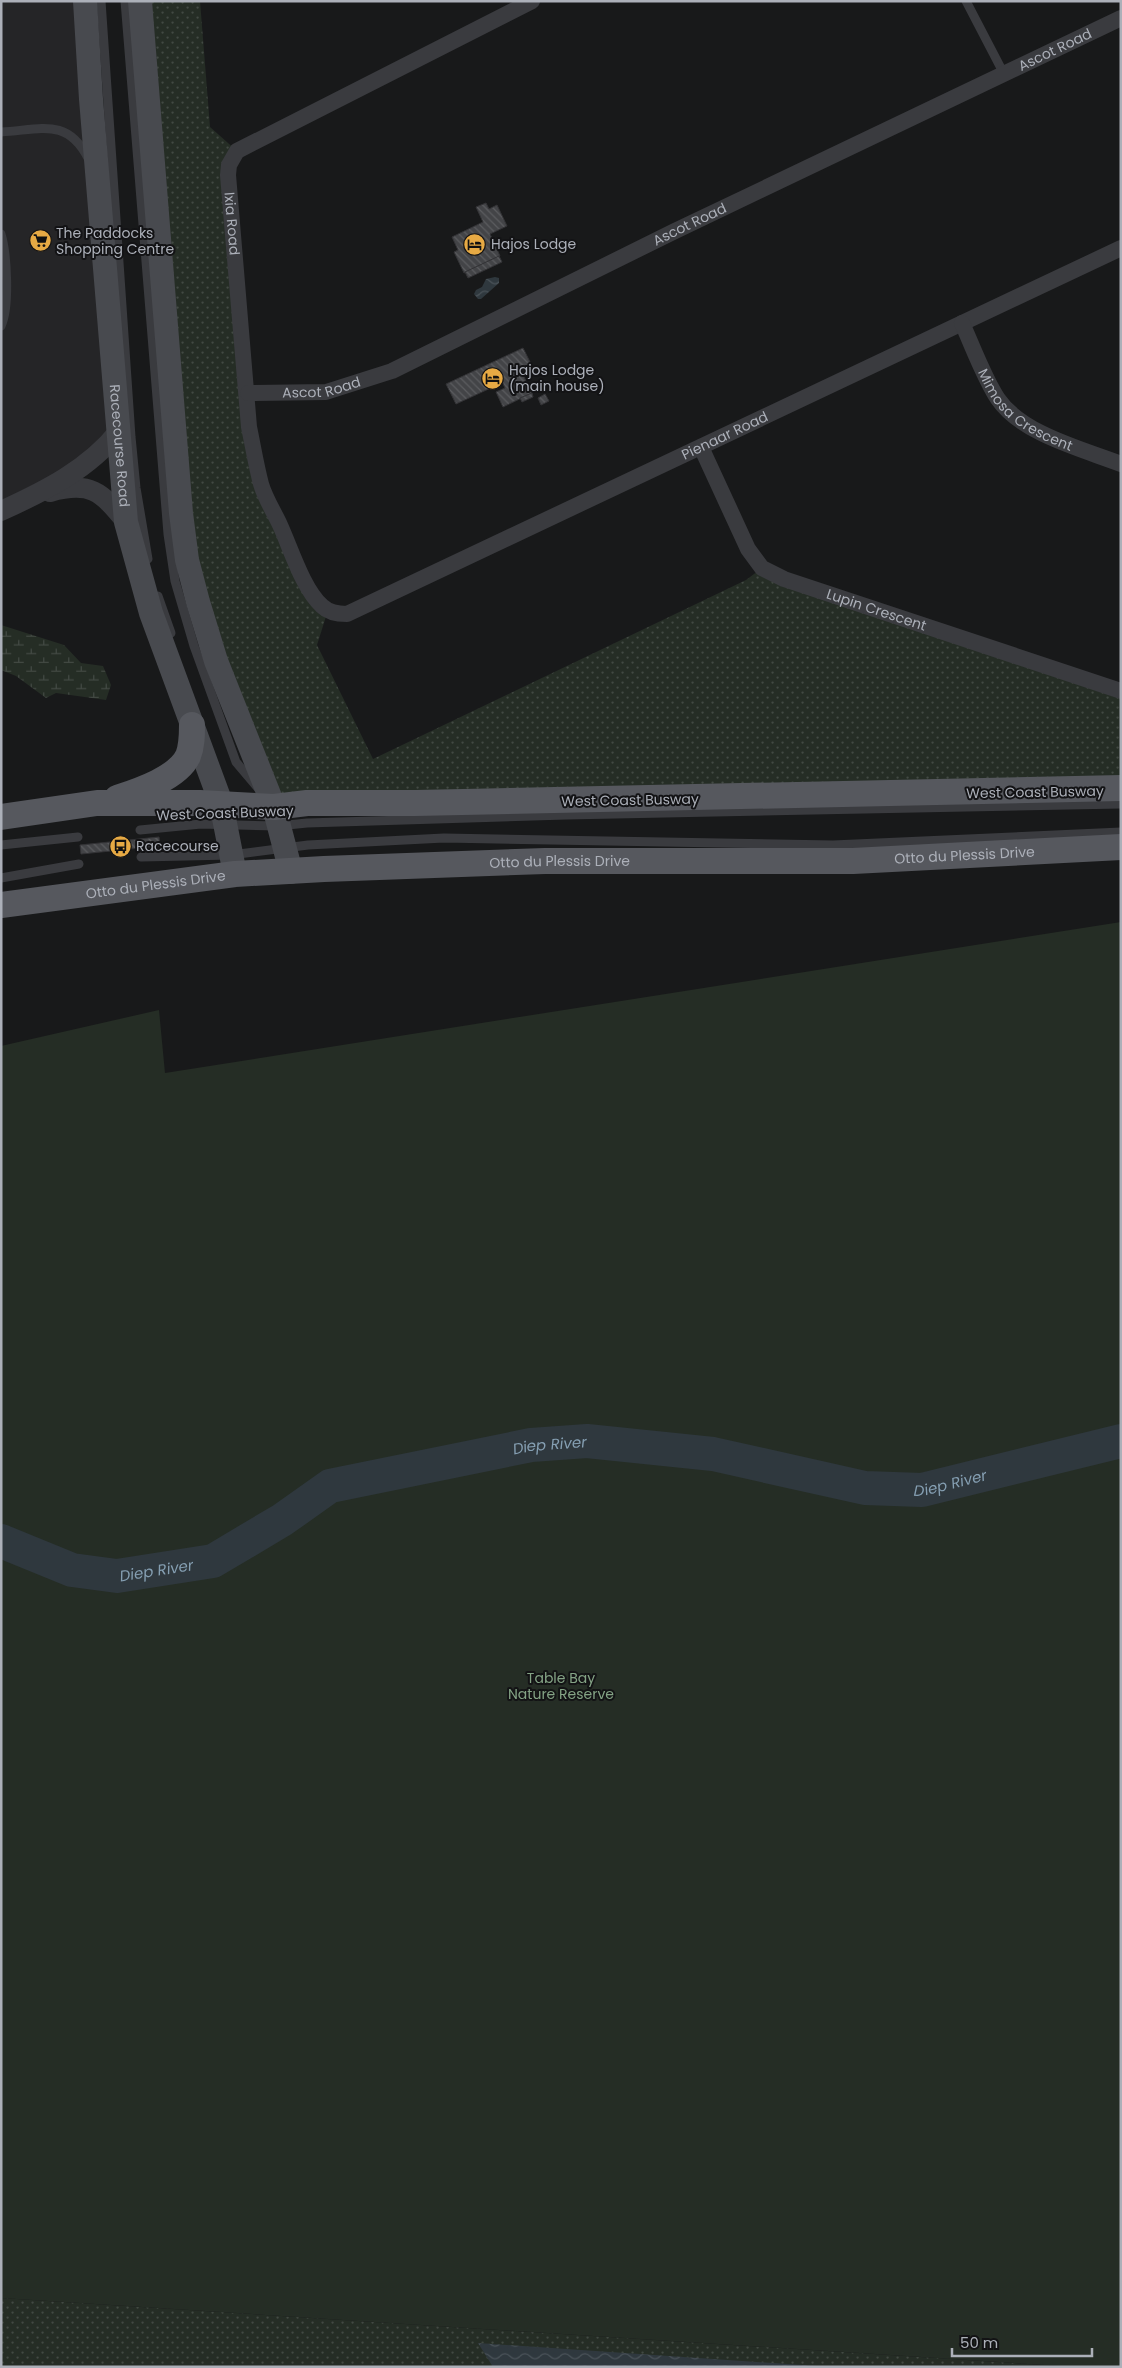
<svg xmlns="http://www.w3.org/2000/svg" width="1122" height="2368" font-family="Poppins,sans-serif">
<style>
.built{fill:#252527}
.grass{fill:url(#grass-dots)}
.wetland{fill:url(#wetland-marsh)}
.park{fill:#252d25}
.water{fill:url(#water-waves)}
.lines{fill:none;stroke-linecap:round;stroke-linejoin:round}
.river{stroke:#2f383e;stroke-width:34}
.building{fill:url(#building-back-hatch);stroke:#333336}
.service{stroke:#3a3b3f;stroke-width:9}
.minor{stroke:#3a3b3f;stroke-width:16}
.tertiary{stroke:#3a3b3f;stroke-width:20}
.secondary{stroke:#484a4f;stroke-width:24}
.primary{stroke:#56585e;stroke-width:26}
.labels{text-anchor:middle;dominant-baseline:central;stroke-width:4;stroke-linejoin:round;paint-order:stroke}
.street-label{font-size:14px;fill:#acb0b9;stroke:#131315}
.poi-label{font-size:14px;fill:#acb0b9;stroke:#131315;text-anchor:start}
.park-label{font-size:14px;fill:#84a385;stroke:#131315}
.water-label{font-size:15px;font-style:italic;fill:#859fb2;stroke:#131315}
</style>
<defs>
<pattern id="grass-dots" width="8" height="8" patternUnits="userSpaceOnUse" patternTransform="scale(1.25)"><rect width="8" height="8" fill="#252d25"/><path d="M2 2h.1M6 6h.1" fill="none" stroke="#424943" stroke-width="1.8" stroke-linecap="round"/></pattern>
<pattern id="wetland-marsh" width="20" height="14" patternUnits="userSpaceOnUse" patternTransform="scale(1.25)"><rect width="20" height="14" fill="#252d25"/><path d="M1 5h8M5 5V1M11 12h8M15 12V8" fill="none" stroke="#424943"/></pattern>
<pattern id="water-waves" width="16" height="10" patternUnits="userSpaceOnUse" patternTransform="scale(1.25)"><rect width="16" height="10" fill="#2f383e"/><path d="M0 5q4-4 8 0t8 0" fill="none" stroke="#4a5258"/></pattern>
<pattern id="building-back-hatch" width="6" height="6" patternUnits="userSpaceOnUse" patternTransform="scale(1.25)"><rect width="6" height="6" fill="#434447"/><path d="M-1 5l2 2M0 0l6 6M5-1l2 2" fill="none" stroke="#5b5c5f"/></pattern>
</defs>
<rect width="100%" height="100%" fill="#18191a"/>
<path class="built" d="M1 1H85L119 431 1 511Z"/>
<g class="grass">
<path d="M140 1H200L210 127 237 151 232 157 261 485 328 610 317 645 373 759 746 580 762 568 1121 691V788L274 807 198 602Z"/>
<path d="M1 2298 1076 2367H1Z"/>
</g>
<path class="wetland" d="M1 625 64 645 81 663 103 666 111 685 106 700 56 693 46 698 16 676 1 670Z"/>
<path class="park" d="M1121 922V2367H1076L1 2298V1046L159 1010 165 1073Z"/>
<g class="water">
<path d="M495 277 499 278V283L481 299H478L474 294 476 290 482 287 486 279Z"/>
<path d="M478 2343 831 2367H493Z"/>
</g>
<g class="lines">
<path class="river" id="s1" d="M1 1541 72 1570 117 1576 213 1561 282 1520 330 1486 531 1445 587 1441 713 1454 865 1488 922 1490 1121 1441"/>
</g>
<g class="building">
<path d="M486 203 489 209 497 205 507 226 490 234 500 256 464 273 454 252 458 250 452 237 483 222 476 207Z"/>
<path d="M499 256 502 262 468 278 465 272Z"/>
<path d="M523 348 532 366 521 371 532 393 503 407 496 392 505 388 501 379 493 382 495 386 456 404 446 384Z"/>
<path d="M532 393 533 397 522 402 520 398Z"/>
<path d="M545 394 549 401 541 405 538 398Z"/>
<path d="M159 837 160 846 81 854 80 845Z"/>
</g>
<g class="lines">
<g class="service">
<path d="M101 1 131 437 136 488 148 559"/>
<path d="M125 1 168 534 175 581 194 646 236 762 258 788"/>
<path d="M966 1 1004 74"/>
<path d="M1 132C40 130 67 117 88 158"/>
<path d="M1 234C7 254 10 307 1 326"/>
<path d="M158 596 171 633"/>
<path d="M140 830 201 824 278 826 307 823 566 815 1121 804"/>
<path d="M1 845 78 837"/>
<path d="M141 857 231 855 308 845 444 838 833 845 1121 832"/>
<path d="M1 878 79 864"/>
</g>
<g class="minor">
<path id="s2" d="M532 1 237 151 229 165 228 175 249 427C253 446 256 465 261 484 265 498 274 512 280 525 291 549 303 589 322 606 329 613 339 614 347 614L1121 248"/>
<path id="s3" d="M962 323C972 345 985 380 998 399 1022 434 1082 449 1121 464"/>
<path id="s4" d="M248 393 326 392 392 371 675 231 1121 18"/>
<path id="s5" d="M701 447 748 549 762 568 784 579 1121 691"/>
</g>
<g class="tertiary">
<path d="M50 492C90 481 101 491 126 522"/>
<path d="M1 511C45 491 89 469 119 431"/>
</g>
<g class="secondary">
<path id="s6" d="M85 1 91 99 126 522 151 613 221 803 235 874"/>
<path d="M140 1 181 513 187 560 198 602 216 661 274 807 291 872"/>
</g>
<g class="primary">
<path d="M117 798C138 791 178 778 188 756 192 746 192 735 192 725"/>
<path d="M1 817 97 803H200L274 807 307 803H415L1121 788"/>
<path id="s7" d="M1 905 235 874 324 869 545 861H853L1121 847"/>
</g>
</g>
<defs>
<symbol id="supermarket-disc" viewBox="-11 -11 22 22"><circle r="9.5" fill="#e7aa44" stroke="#131315"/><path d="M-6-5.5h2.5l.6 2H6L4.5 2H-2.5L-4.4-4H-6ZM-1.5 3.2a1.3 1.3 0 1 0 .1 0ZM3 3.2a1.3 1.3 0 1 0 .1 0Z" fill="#111"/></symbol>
<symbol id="hotel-disc" viewBox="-11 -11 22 22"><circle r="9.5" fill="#e7aa44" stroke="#131315"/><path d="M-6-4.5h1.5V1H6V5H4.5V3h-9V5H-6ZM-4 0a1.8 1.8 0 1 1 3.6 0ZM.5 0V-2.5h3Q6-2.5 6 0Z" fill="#111"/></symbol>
<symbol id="bus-disc" viewBox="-11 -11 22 22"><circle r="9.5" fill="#e7aa44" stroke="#131315"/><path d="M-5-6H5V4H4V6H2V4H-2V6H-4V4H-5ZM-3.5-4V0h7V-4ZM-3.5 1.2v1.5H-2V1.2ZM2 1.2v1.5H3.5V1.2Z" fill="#111"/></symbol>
</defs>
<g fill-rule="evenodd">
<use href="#supermarket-disc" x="28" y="228" width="25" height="25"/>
<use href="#hotel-disc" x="462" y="232" width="25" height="25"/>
<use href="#hotel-disc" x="480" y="366" width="25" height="25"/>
<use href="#bus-disc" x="108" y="834" width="25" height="25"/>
</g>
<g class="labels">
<g class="street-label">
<text stroke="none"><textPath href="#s4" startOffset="884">Ascot Road</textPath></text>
<text stroke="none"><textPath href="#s2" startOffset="406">Ixia Road</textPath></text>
<text stroke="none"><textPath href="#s4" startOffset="479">Ascot Road</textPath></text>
<text stroke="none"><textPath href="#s4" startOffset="74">Ascot Road</textPath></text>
<text stroke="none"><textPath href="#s3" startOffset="112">Mimosa Crescent</textPath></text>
<text stroke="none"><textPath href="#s2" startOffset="1250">Pienaar Road</textPath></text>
<text stroke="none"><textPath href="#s6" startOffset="446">Racecourse Road</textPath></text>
<text stroke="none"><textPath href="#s5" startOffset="258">Lupin Crescent</textPath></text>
<text transform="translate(1035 792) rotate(-1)">West Coast Busway</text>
<text transform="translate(630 800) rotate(-1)">West Coast Busway</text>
<text transform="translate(225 813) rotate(-2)">West Coast Busway</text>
<text stroke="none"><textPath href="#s7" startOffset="966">Otto du Plessis Drive</textPath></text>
<text stroke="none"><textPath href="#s7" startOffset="561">Otto du Plessis Drive</textPath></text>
<text stroke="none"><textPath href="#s7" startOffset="156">Otto du Plessis Drive</textPath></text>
</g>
<g class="poi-label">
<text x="56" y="233">The Paddocks<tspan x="56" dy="16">Shopping Centre</tspan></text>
<text x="491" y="244">Hajos Lodge</text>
<text x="509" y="370">Hajos Lodge<tspan x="509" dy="16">(main house)</tspan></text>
<text x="136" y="846">Racecourse</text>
</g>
<g class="park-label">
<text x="561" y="1678">Table Bay<tspan x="561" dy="16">Nature Reserve</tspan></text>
</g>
<g class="water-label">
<text stroke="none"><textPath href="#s1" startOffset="582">Diep River</textPath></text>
<text stroke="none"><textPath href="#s1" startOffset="988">Diep River</textPath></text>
<text stroke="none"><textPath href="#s1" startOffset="162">Diep River</textPath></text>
</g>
</g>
<rect width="1122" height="2368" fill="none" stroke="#acb0b9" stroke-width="5"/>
<path d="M952 2348v8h140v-8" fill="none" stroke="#acb0b9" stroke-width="2.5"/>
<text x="960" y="2348" font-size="15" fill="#acb0b9" stroke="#131315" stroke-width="4" paint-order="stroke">50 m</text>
</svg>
